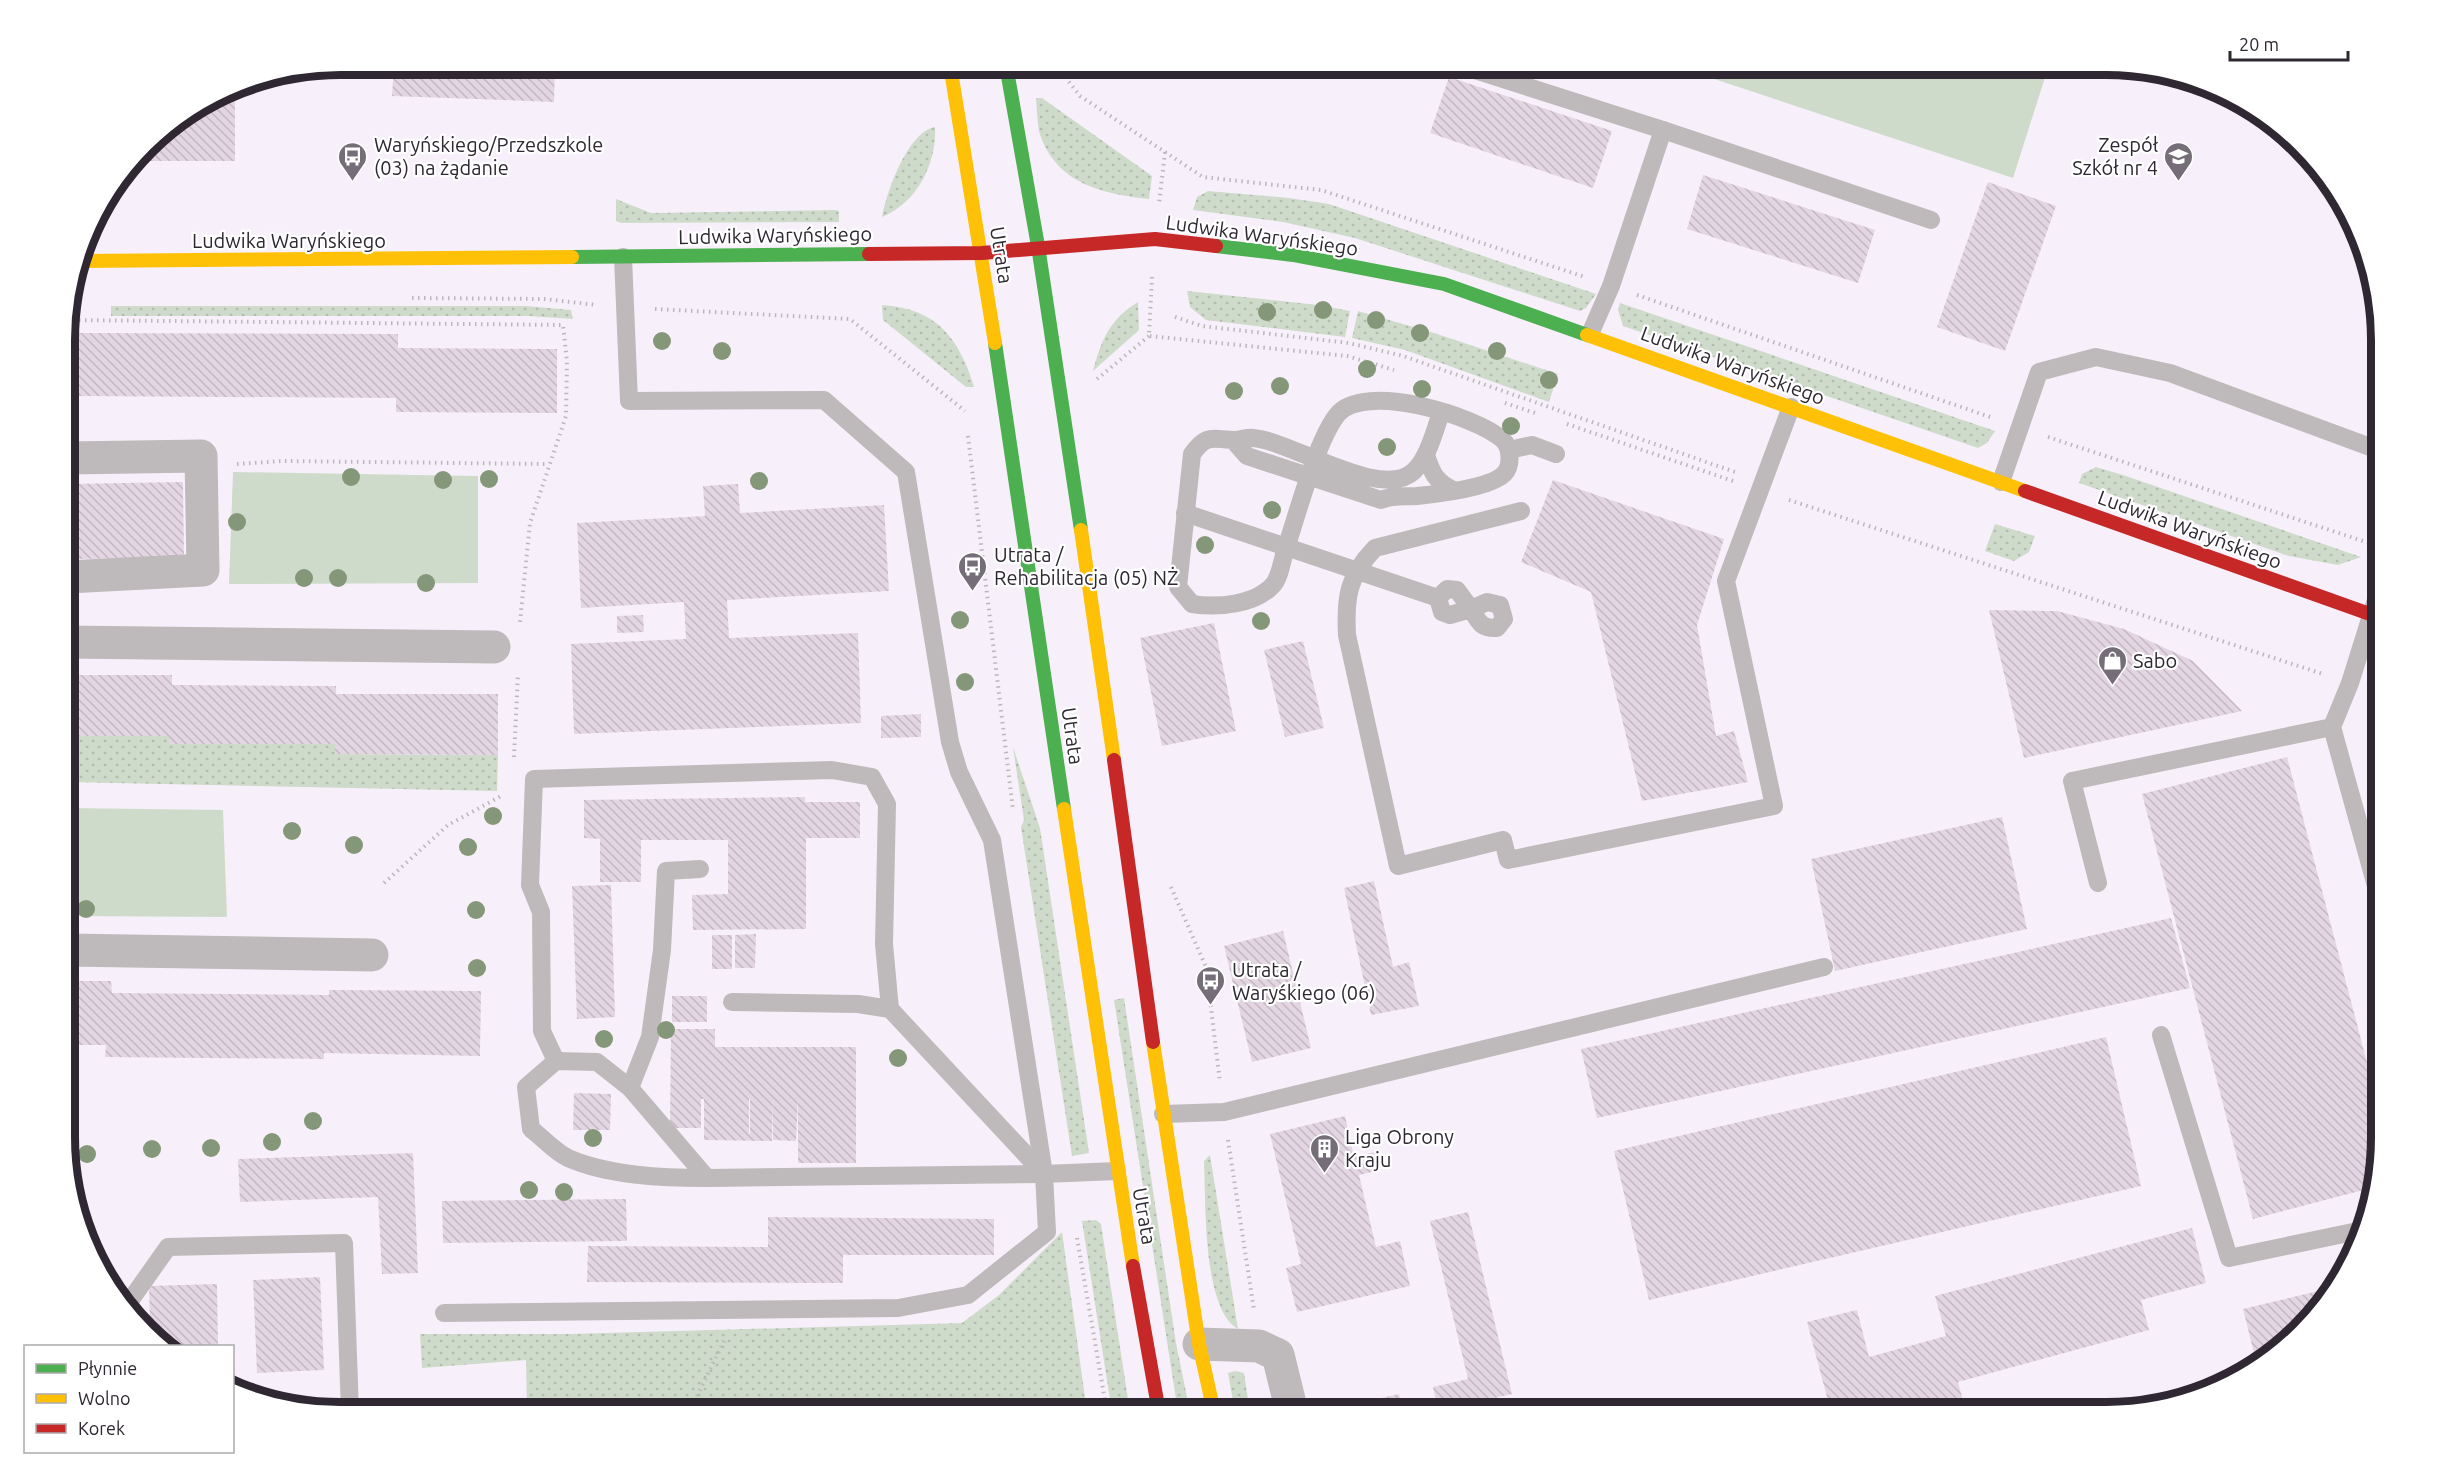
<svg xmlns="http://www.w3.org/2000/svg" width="2446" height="1477" font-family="Ubuntu,sans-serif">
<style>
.grass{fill:url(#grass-dots)}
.park{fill:#cfdbca}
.building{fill:url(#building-back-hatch);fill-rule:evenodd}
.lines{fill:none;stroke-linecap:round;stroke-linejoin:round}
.path{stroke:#bcb7ba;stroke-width:4;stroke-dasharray:1.5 4.5;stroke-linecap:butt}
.lane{stroke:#beb9ba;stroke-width:18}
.street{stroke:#beb9ba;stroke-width:33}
.fast{stroke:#4caf50;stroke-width:14}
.slow{stroke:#ffc107;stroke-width:14}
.jam{stroke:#c62828;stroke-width:14}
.tree{fill:#849778}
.labels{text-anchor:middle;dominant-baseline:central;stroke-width:4.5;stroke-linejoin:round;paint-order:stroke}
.poi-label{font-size:20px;fill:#2f2832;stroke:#fff;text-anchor:start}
.street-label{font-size:20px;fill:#2f2832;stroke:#fff}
.rim{fill:none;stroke:#2f2832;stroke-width:8}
</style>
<defs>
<pattern id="grass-dots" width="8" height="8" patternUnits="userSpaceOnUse" patternTransform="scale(1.5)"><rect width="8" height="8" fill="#cfdbca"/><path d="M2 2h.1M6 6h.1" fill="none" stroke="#b2bcae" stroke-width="1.8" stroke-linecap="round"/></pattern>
<pattern id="building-back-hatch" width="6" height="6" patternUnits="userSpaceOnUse" patternTransform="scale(1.5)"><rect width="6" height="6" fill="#e3d6e2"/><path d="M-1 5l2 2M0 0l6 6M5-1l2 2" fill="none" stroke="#c3b8c2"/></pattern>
</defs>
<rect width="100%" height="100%" fill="#f7f0fa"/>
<g class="grass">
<path d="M1036 98H1042L1152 176 1149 199C1102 194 1054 183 1039 131 1037 121 1037 109 1036 98Z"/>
<path d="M935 127C937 163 917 203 882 217 886 193 908 131 935 127Z"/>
<path d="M1208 191 1289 198 1329 204 1596 294 1586 308 1580 311 1355 238 1283 222 1193 210 1197 197Z"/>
<path d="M616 199 651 213 835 210 839 211V222L621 223 616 221Z"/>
<path d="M1187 291 1318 305 1350 311 1345 337 1206 320 1190 307Z"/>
<path d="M1138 302 1139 330 1093 371C1101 340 1110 319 1138 302Z"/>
<path d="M1620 303 1995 431 1987 443 1978 448 1623 326 1618 310Z"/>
<path d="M882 305C936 308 959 338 974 387H966L883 320Z"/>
<path d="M111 306H526L571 310 573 319 529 316H111Z"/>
<path d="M1358 311 1434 333 1558 374 1549 402 1405 350 1352 338Z"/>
<path d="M2096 467 2126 476 2361 557 2338 565 2289 556 2079 483 2082 474Z"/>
<path d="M1995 524 2035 536 2029 552 2014 561 1985 551Z"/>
<path d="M67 736H169V744H335V754L498 755 497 791 67 782Z"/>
<path d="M1013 747 1040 828 1089 1153 1072 1156 1021 827 1024 820Z"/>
<path d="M1124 998 1176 1343 1190 1412H1178L1114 1000Z"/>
<path d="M1210 1155 1238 1329C1202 1309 1206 1200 1204 1161Z"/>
<path d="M1096 1220 1101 1224 1130 1412H1112L1082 1221Z"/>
<path d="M1062 1232 1087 1412H527L526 1360 422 1368 420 1334H571L962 1323 999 1295Z"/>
<path d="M1235 1371 1244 1373 1250 1412H1235L1228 1373Z"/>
</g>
<g class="park">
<path d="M1672 65H2049L2013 178Z"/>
<path d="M233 472 478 476V583L229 584Z"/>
<path d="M67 808 223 810 227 917 67 916Z"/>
</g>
<g class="building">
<path d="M394 65H555L554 102 392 96Z"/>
<path d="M1243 65H1257L1256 69Z"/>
<path d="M1449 77 1612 131 1593 188 1430 133Z"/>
<path d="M235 86V161H137L158 133Z"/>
<path d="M1703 175 1875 230 1858 283 1687 229Z"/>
<path d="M1988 182 2056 206 2005 351 1937 327Z"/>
<path d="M72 333 398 334V348L557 349V413L396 412V398L72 396Z"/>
<path d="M1553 480 1724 539 1697 625 1716 736 1734 731 1748 782 1642 801 1591 592 1521 562Z"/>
<path d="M183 482 184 558 67 559V484Z"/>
<path d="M738 484 740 513 884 505 889 591 727 600 729 638 858 633 861 723 574 734 571 644 686 639 684 602 581 608 577 523 705 516 703 486Z"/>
<path d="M1989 610 2057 611 2124 629 2193 661 2242 711 2024 758Z"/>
<path d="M643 615 644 632 617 633V616Z"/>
<path d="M1214 623 1236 731 1162 746 1140 638Z"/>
<path d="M1303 641 1324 728 1285 737 1264 650Z"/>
<path d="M67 675H172V685L336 686V694H498V755L335 754V744H169V736H67Z"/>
<path d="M921 714V737L881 738V716Z"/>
<path d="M2287 757 2381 1116V1154L2371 1188 2253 1219 2142 794Z"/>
<path d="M805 797V802H860V838H806V929L693 930 692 895 728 894V840H641V882H600V839L584 838V800Z"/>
<path d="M2002 817 2027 929 1835 971 1811 859Z"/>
<path d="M1374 881 1393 967 1409 962 1419 1006 1371 1015 1344 888Z"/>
<path d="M611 885 615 1017 577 1019 572 886Z"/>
<path d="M2171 918 2190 988 1597 1118 1581 1049Z"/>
<path d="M1283 931 1311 1048 1252 1062 1224 946Z"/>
<path d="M756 934 755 968H735V935Z"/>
<rect x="712" y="935" width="20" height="34"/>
<path d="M67 981H111L112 993 329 995V990L481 991 480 1056 324 1053V1059L105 1057 106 1045H67Z"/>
<rect x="672" y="996" width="35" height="26"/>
<path d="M671 1029H715V1047H856V1163H798V1099L796 1141 773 1140V1099L772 1141 704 1140V1099H701V1128H670ZM749 1099H750V1134H749Z"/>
<path d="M2106 1037 2141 1186 1649 1300 1614 1151Z"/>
<path d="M574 1093 611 1094 610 1130H573Z"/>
<path d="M1345 1116 1354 1157 1375 1152 1380 1170 1359 1175 1376 1247 1400 1241 1410 1286 1297 1312 1286 1268 1301 1264 1270 1134Z"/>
<path d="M413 1153 418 1273 382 1274 378 1197 240 1202 238 1159Z"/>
<path d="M626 1199 627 1241 443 1243 442 1201Z"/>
<path d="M1468 1212 1512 1394 1438 1411 1433 1387 1468 1379 1430 1221Z"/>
<path d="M768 1217 994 1219V1255H843V1283L587 1282 588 1246 768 1247Z"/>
<path d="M2192 1228 2206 1283 2141 1300 2149 1330 1958 1382 1966 1412H1831L1807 1322 1857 1310 1869 1357 1946 1336 1935 1296Z"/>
<path d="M320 1277 324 1370 257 1373 253 1280Z"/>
<path d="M217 1284 218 1346H171L150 1326 149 1286Z"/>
<path d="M2335 1287 2301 1331 2257 1365 2243 1309Z"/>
<path d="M1399 1394 1402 1410 1330 1412 1329 1410Z"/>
</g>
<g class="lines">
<g class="path">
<path d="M1063 65 1066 78 1080 96 1165 152 1159 204"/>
<path d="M1165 152 1203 177 1321 190 1585 277"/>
<path d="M1152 277 1149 336 1347 356 1394 370"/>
<path d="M1637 295 1993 418"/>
<path d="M412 298 544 299 597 305"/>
<path d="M655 309 850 319 965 411"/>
<path d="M1175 317 1202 326 1349 343 1403 356 1735 472"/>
<path d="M67 320 563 325 567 362 566 416 530 523 520 622"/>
<path d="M1097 379 1149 336"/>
<path d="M1505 403 1538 414"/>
<path d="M1567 424 1733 481"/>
<path d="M968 436 1013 810"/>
<path d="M2048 437 2381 547"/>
<path d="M237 464 282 461 548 464"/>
<path d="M1789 500 2323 674"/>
<path d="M514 757 518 674"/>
<path d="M384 883 448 825 503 795"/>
<path d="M1171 887 1206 967 1220 1082"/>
<path d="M1228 1140 1254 1310"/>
<path d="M1077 1238 1107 1412"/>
<path d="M689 1412 725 1339"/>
</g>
<g class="lane">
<path d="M1459 65 1663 130"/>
<path d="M1590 334 1611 286 1663 130 1931 220"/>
<path d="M1233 440 1247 456 1381 500C1393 495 1404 497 1417 496 1437 494 1490 488 1504 474 1512 466 1511 448 1503 440 1477 416 1363 381 1337 415 1316 442 1297 516 1285 551 1282 561 1280 577 1273 585 1255 605 1217 608 1192 604L1178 587 1192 454C1208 432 1213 440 1235 440 1241 440 1247 437 1253 438 1292 441 1382 502 1414 471 1429 456 1434 432 1441 413"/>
<path d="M1509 450 1532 445 1556 454"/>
<path d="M1426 455C1432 473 1435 481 1453 490"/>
<path d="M2001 482 2039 372 2096 357 2170 373 2381 451"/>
<path d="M1521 511 1375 548C1348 576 1345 597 1347 635L1398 866 1503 840 1508 860 1774 806 1726 581 1791 407"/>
<path d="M1185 513 1438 598"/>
<path d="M2381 584 2350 683 2332 727 2381 904"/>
<path d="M1447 589 1457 590 1471 609 1450 615 1442 612 1438 598Z"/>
<path d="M1487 602 1500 605 1504 619 1497 628C1481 629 1479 622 1471 609Z"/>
<path d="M2098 883 2072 781 2332 727"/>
<path d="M732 1002 858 1004 890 1009"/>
<path d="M2161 1035 2229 1258 2358 1231"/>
<path d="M556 1061 542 1031 541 912 530 885 534 779 832 770 872 777 887 804 884 944 890 1009 1044 1174"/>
<path d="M630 1088 650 1037 662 950 666 871 700 869"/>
<path d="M1163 1114 1224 1112 1824 967"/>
<path d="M707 1178 630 1088 597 1062 556 1061 526 1087 531 1129C543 1138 555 1152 568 1158 609 1176 664 1178 707 1178L1044 1174 1117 1171"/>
<path d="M127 1305 168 1247 344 1243 350 1412"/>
<path d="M444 1313 898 1308 968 1295 1047 1232 1044 1174 992 840 959 772 950 742 906 472 824 400 629 401 623 257"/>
</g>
<g class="street">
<path d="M67 458 201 456 203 570 67 577"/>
<path d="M67 642 494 647"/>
<path d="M67 950 372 955"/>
<path d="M1199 1344 1259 1346 1278 1355 1292 1412"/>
</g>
<g class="fast">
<path d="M1006 65 1038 246 1081 530"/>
<path d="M1216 246 1293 255 1444 284 1587 335"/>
<path d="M572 257 869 254"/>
<path d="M995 343 1064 809"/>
</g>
<g class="slow">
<path d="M950 65 995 343"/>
<path d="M80 261 572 257"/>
<path d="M1587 335 2025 491"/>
<path d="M1081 530 1114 760"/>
<path d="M1064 809 1133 1266"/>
<path d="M1153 1042 1199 1344 1214 1412"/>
</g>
<g class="jam">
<path d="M869 254 982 253 1155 239 1216 246"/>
<path d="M2025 491 2381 618"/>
<path d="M1114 760 1153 1042"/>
<path d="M1133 1266 1159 1412"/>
</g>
</g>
<g class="tree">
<circle cx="1323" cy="310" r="9"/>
<circle cx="1267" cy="312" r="9"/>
<circle cx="1376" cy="320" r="9"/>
<circle cx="1420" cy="333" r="9"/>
<circle cx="662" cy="341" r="9"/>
<circle cx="722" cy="351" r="9"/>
<circle cx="1497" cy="351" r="9"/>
<circle cx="1367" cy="369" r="9"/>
<circle cx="1549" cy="380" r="9"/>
<circle cx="1280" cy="386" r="9"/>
<circle cx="1422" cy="389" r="9"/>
<circle cx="1234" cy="391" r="9"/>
<circle cx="1511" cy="426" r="9"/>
<circle cx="1387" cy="447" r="9"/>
<circle cx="351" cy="477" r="9"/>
<circle cx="489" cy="479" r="9"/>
<circle cx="443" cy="480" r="9"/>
<circle cx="759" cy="481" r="9"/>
<circle cx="1272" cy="510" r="9"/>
<circle cx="237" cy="522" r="9"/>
<circle cx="1205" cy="545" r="9"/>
<circle cx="304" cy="578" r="9"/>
<circle cx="338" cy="578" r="9"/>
<circle cx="426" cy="583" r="9"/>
<circle cx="960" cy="620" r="9"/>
<circle cx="1261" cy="621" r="9"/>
<circle cx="965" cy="682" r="9"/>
<circle cx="493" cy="816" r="9"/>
<circle cx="292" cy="831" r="9"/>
<circle cx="354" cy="845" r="9"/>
<circle cx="468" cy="847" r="9"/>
<circle cx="86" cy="909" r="9"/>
<circle cx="476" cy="910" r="9"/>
<circle cx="477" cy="968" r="9"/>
<circle cx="666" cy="1030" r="9"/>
<circle cx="604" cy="1039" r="9"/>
<circle cx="898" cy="1058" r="9"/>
<circle cx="313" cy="1121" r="9"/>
<circle cx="593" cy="1138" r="9"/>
<circle cx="272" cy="1142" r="9"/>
<circle cx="211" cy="1148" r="9"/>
<circle cx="152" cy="1149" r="9"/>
<circle cx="87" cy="1154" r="9"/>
<circle cx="529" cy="1190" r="9"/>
<circle cx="564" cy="1192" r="9"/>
</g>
<defs>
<symbol id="bus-pin" viewBox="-11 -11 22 30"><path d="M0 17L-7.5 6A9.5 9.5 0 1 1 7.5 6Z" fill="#756e78" stroke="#fff"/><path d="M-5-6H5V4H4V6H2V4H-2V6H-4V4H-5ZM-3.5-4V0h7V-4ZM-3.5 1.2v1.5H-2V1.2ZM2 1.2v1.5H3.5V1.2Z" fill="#fff"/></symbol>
<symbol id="school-pin" viewBox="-11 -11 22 30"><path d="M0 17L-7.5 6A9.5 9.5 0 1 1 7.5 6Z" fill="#756e78" stroke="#fff"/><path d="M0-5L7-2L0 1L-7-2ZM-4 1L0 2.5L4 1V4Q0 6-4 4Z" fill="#fff"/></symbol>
<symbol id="shop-pin" viewBox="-11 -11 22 30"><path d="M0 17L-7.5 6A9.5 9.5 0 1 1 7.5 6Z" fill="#756e78" stroke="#fff"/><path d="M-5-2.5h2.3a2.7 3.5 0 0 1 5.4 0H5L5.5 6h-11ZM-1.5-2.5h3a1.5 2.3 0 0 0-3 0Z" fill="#fff"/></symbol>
<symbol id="building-pin" viewBox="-11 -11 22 30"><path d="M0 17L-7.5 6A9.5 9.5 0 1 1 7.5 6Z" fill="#756e78" stroke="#fff"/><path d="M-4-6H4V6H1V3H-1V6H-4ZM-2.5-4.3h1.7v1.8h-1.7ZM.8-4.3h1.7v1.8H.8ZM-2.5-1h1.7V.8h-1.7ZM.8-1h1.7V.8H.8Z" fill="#fff"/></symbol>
</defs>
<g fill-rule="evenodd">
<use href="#bus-pin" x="336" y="140" width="33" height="45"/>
<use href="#school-pin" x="2162" y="140" width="33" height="45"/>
<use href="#bus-pin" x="956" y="550" width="33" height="45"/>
<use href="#shop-pin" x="2096" y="644" width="33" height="45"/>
<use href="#bus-pin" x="1194" y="964" width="33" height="45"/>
<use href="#building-pin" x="1308" y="1132" width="33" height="45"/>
</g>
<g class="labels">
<g class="poi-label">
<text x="374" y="144">Waryńskiego/Przedszkole<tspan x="374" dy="23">(03) na żądanie</tspan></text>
<text x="2158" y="144" text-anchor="end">Zespół<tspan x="2158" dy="23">Szkół nr 4</tspan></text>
<text x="994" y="554">Utrata /<tspan x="994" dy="23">Rehabilitacja (05) NŻ</tspan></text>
<text x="2133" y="660">Sabo</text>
<text x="1232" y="969">Utrata /<tspan x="1232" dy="23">Waryśkiego (06)</tspan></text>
<text x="1345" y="1136">Liga Obrony<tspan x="1345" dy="23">Kraju</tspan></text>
</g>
<g class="street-label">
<text transform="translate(775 235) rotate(-1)">Ludwika Waryńskiego</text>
<text transform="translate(1262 235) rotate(8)">Ludwika Waryńskiego</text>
<text x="289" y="240">Ludwika Waryńskiego</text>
<text transform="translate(1002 255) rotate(81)">Utrata</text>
<text transform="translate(1733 365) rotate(20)">Ludwika Waryńskiego</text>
<text transform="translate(2190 529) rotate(20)">Ludwika Waryńskiego</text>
<text transform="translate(1073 736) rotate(82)">Utrata</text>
<text transform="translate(1145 1216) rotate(80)">Utrata</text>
</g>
</g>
<path d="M0 0H2446V1477H0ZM340 75H2106A265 265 0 0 1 2371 340V1137A265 265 0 0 1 2106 1402H340A265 265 0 0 1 75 1137V340A265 265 0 0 1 340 75Z" fill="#fff" fill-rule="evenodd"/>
<path class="rim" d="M340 75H2106A265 265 0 0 1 2371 340V1137A265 265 0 0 1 2106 1402H340A265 265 0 0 1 75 1137V340A265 265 0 0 1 340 75Z"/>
<rect x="24" y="1345" width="210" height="108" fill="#ffffff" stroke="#aca9ad" stroke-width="1.5"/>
<rect x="36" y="1364" width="30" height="9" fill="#4caf50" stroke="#aca9ad" stroke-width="1.5"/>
<text x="78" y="1375" font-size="18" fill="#2f2832">Płynnie</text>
<rect x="36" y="1394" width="30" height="9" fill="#ffc107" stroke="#aca9ad" stroke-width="1.5"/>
<text x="78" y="1405" font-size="18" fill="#2f2832">Wolno</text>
<rect x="36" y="1424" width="30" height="9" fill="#c62828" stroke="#aca9ad" stroke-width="1.5"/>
<text x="78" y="1435" font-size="18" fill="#2f2832">Korek</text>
<path d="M2230 51v9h118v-9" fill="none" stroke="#2f2832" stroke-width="3"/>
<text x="2239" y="51" font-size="18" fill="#2f2832" stroke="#ffffff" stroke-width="4.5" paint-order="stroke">20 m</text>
</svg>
